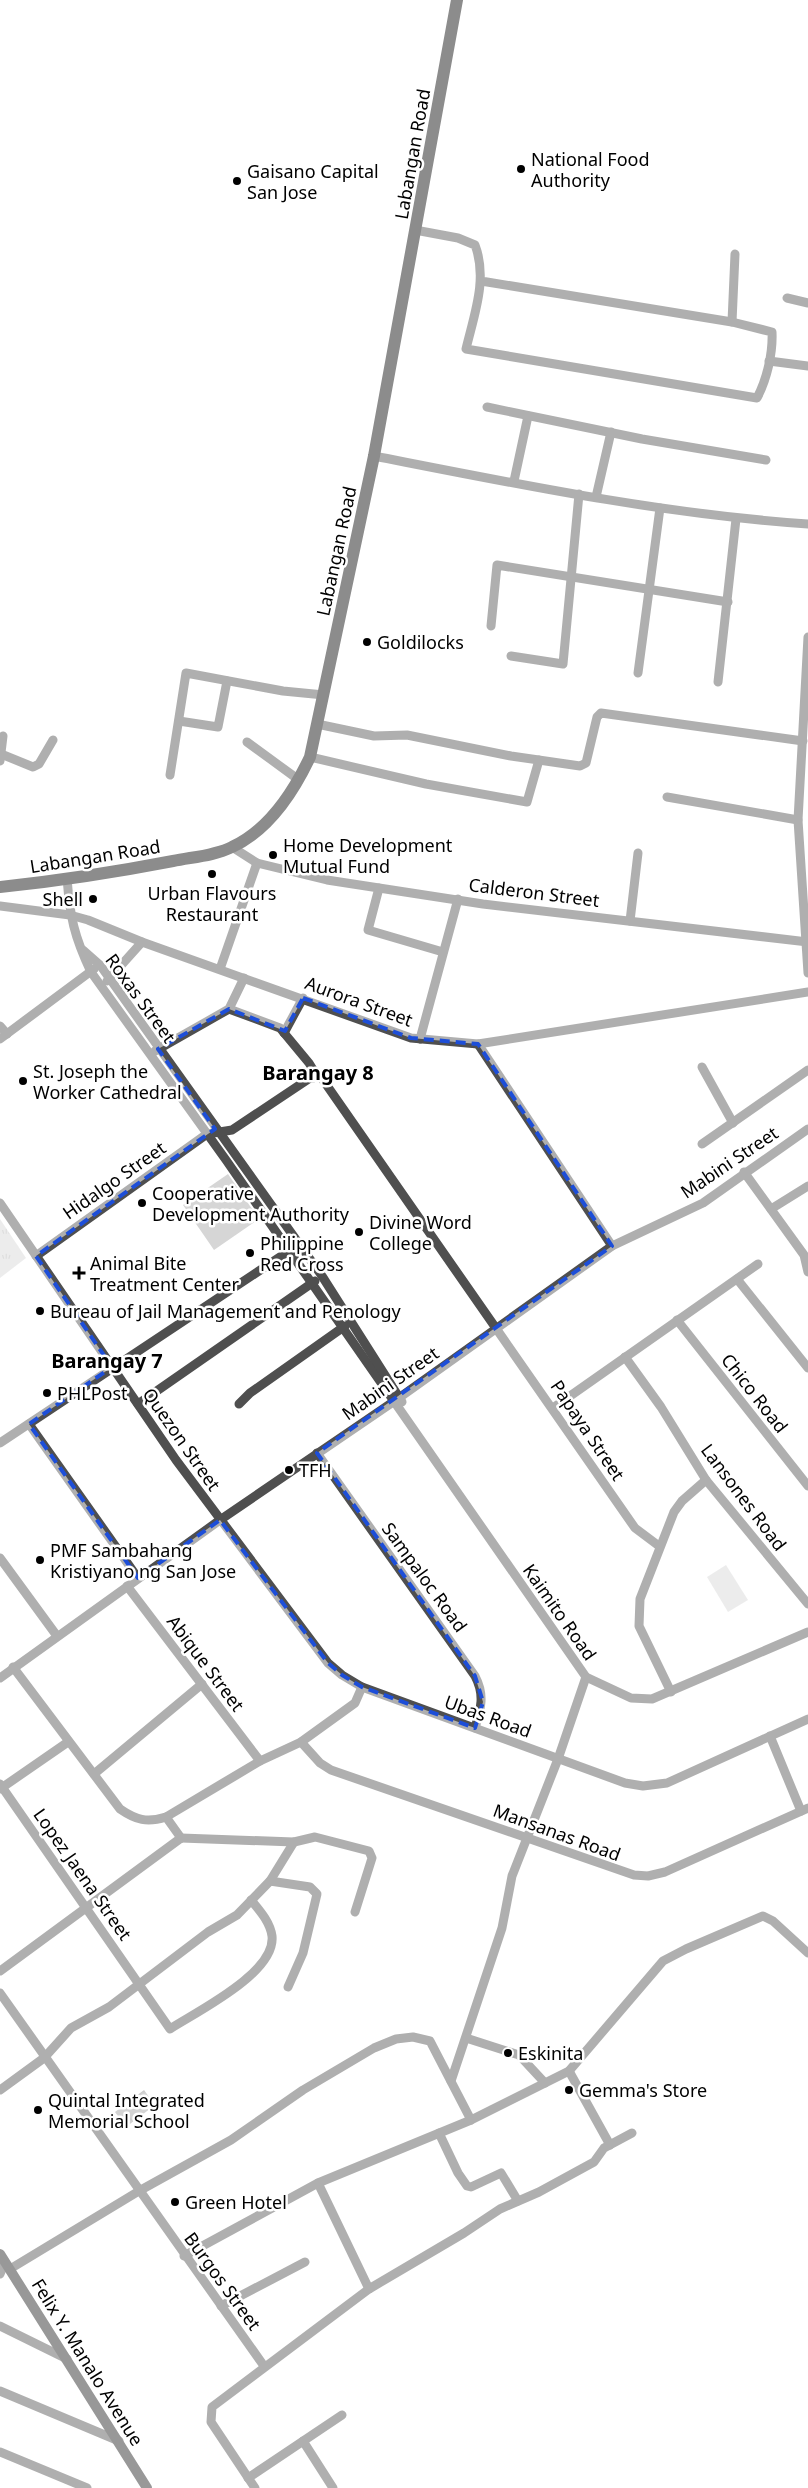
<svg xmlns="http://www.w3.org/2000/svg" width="808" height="2488" font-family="'Noto Sans',sans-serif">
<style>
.park{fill:url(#park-tufts)}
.pitch{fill:#d6d6d6}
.water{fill:url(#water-waves)}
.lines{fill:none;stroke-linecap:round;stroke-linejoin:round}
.street{stroke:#4f4f4f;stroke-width:9}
.secondary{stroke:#1c1c1c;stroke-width:10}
.primary{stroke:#000;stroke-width:12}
.marked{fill:none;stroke:#1d4ed8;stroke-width:4;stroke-dasharray:10 6;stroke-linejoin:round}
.poi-dot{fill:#000;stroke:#fff;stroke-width:2}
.labels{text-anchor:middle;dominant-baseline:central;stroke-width:5;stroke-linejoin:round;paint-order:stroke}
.street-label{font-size:18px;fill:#000;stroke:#fff}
.poi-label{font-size:18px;fill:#000;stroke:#fff;text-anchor:start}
.quarter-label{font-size:20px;font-weight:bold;fill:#000;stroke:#fff}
</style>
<defs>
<pattern id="park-tufts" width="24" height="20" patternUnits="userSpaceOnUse" patternTransform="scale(1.25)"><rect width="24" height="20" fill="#d6d6d6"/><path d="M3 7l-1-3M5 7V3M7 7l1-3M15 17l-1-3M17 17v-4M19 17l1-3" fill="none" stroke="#b6b6b6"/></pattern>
<pattern id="water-waves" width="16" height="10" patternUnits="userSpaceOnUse" patternTransform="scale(1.25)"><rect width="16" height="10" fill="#9d9d9d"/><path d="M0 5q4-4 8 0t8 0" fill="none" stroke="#858585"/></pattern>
</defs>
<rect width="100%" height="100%" fill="#fff"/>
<path class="park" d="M0 1219 26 1258 0 1278Z"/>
<g class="pitch">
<path d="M228 1174 259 1219 214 1250 183 1205Z"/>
<path d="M726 1565 748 1600 728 1612 707 1577Z"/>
</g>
<path class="water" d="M144 2090 155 2105 126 2127 115 2112Z"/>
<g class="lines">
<g class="street">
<path d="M415 230 458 238 475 245C488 279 474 315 466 349L757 398C767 379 773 353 772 332L732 322 481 281"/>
<path d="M787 298 808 303"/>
<path d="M732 322 735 254"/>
<path d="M769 361 808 366"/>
<path d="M487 407 642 439 766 460"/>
<path d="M374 456C517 484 662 514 808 524"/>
<path d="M514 481 528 416"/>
<path d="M596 497 611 432"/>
<path d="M491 626 497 565 728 602"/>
<path d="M808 637 798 820 808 973"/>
<path d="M511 656 563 664 579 494"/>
<path d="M638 673 660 508"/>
<path d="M718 682 736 519"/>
<path d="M179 721 218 727 227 681"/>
<path d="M317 724 374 736 407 735 511 756 580 766 586 763 597 717 601 713 803 741"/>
<path d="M247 742 299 780"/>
<path d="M1 754 33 767 39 764 53 740"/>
<path d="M310 757 426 784 527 802 539 760"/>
<path d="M0 761 3 736"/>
<path d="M170 775 186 673 283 691 324 695"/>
<path d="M667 797 798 820"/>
<path d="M232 847 257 863 327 880 483 904 808 942"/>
<path d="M67 878C70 917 74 936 91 972L226 1160 586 1677 631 1698 652 1699 808 1632"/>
<path d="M379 888 368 930 443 952"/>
<path d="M0 906 70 915 88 920 142 942 411 1038 478 1044 808 992"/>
<path d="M630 921 638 853"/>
<path d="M83 950 100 965 322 1276 402 1402"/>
<path d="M220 969 257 863"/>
<path d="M107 981 142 942"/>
<path d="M229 1009 280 1028 309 1063 317 1076"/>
<path d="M0 1026 7 1034"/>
<path d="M284 1033 303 998"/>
<path d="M0 1039 94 969"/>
<path d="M420 1039 458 899"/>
<path d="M478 1044 612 1246"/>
<path d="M155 1051 229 1009 244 978"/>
<path d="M702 1067 733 1123"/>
<path d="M702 1144 808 1070"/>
<path d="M744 1172 804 1255 808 1272"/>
<path d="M0 1203 176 1460 328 1663 342 1675 362 1687 625 1783 643 1786 667 1783 808 1719"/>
<path d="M771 1209 808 1186"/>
<path d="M36 1256 207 1134 232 1130 310 1078 321 1077 635 1528 659 1546"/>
<path d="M737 1279 808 1368"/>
<path d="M677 1320 808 1486"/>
<path d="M625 1357 661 1407 706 1480 808 1604"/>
<path d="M138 1404 315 1281"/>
<path d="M239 1404 250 1393 345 1326"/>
<path d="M553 1408 758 1264"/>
<path d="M29 1424 138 1578"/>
<path d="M0 1443 292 1249"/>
<path d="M317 1453 475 1676C485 1695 481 1708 475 1728"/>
<path d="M0 1558 57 1636"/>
<path d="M127 1586 260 1761"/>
<path d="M13 1667 120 1809C136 1820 147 1823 166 1817L260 1761 301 1742 355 1703 362 1687"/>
<path d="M0 1678 220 1520 396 1400 612 1246 703 1203 808 1129"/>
<path d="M671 1692 639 1626 640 1599 674 1512 682 1501 706 1480"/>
<path d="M770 1736 801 1811"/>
<path d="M301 1742 320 1763 331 1770 634 1875 648 1876 665 1872 808 1808"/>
<path d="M94 1774 202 1684"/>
<path d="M0 1784 170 2029C196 2012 276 1973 272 1936 270 1922 260 1911 251 1900"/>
<path d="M0 1789 68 1742"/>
<path d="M166 1817 181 1838"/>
<path d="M181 1838 294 1842 315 1837 369 1851 372 1858 355 1912"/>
<path d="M270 1881 310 1887 317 1894 303 1953 288 1987"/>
<path d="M0 1971 181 1838"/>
<path d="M0 1993 264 2366"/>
<path d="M466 2038 519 2055 545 2083"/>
<path d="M569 2071 610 2145"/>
<path d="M451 2081 502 1928 512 1876 558 1759 586 1677"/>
<path d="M0 2090 44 2058 71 2028 109 2007 208 1932 237 1915 270 1881 294 1842"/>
<path d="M439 2133 458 2173 467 2186 471 2187 501 2173 518 2201"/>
<path d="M318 2183 369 2289"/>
<path d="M184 2256 318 2183 471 2120 569 2071 663 1961 686 1949 763 1916 773 1921 808 1953"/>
<path d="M10 2269 139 2191 231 2140 303 2090 374 2048 396 2039 413 2037 430 2041 471 2120"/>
<path d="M0 2274 5 2262"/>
<path d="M221 2306 305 2262"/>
<path d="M0 2326 67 2359"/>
<path d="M0 2391 119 2441"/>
<path d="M303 2441 333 2488"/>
<path d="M0 2452 87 2488"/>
<path d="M248 2478 342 2415"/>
<path d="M255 2488 211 2422 212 2407 369 2289 464 2233 500 2209 539 2192 594 2162 604 2148 632 2133"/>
</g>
<path class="secondary" d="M0 2254 147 2488"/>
<path class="primary" d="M0 887C58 881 116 872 173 861 192 857 214 856 232 847 269 830 293 793 310 757L374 456 457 0"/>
</g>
<path d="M0 0H808V2488H0ZM303 998 411 1038 478 1044 612 1246 317 1453 475 1676 483 1702 475 1728 362 1687 342 1675 328 1663 220 1520 138 1578 29 1424 112 1367 36 1256 215 1129 158 1049 229 1009 285 1031Z" fill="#fff" fill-opacity=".55" fill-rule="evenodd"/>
<path class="marked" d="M303 998 411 1038 478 1044 612 1246 317 1453 475 1676 483 1702 475 1728 362 1687 342 1675 328 1663 220 1520 138 1578 29 1424 112 1367 36 1256 215 1129 158 1049 229 1009 285 1031Z"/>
<g class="poi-dot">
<circle cx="521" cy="169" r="5"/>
<circle cx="237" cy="181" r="5"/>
<circle cx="367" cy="642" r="5"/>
<circle cx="273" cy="855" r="5"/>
<circle cx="212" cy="874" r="5"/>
<circle cx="93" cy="899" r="5"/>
<circle cx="23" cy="1081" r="5"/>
<circle cx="142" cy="1203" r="5"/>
<circle cx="359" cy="1232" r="5"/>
<circle cx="250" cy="1253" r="5"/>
<path d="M76.5 1265.5h5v5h5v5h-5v5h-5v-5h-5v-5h5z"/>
<circle cx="40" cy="1311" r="5"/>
<circle cx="47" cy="1393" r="5"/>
<circle cx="289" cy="1470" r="5"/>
<circle cx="40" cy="1560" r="5"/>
<circle cx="508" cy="2053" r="5"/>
<circle cx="569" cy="2090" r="5"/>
<circle cx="38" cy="2110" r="5"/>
<circle cx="175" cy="2202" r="5"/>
</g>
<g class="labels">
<g class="street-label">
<text transform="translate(412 154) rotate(-80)">Labangan Road</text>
<text transform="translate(336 551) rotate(-78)">Labangan Road</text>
<text transform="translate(95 856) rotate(-9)">Labangan Road</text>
<text transform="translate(534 892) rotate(7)">Calderon Street</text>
<text transform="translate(141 998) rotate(54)">Roxas Street</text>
<text transform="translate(359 1001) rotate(20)">Aurora Street</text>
<text transform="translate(729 1162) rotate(-34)">Mabini Street</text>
<text transform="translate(114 1180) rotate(-35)">Hidalgo Street</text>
<text transform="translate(390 1383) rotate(-35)">Mabini Street</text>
<text transform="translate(755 1393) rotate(52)">Chico Road</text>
<text transform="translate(588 1430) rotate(56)">Papaya Street</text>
<text transform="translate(182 1439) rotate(55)">Quezon Street</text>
<text transform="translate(744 1497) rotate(53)">Lansones Road</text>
<text transform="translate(425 1577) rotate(54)">Sampaloc Road</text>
<text transform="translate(560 1612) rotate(55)">Kaimito Road</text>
<text transform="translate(206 1663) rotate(53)">Abique Street</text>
<text transform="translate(488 1716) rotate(20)">Ubas Road</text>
<text transform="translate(557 1832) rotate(20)">Mansanas Road</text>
<text transform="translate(83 1874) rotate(55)">Lopez Jaena Street</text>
<text transform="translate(223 2281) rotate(54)">Burgos Street</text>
<text transform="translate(88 2362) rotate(58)">Felix Y. Manalo Avenue</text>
</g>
<g class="poi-label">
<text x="531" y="159">National Food<tspan x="531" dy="21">Authority</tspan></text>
<text x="247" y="171">Gaisano Capital<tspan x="247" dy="21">San Jose</tspan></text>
<text x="377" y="642">Goldilocks</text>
<text x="283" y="845">Home Development<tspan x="283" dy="21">Mutual Fund</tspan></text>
<text x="212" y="893" text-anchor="middle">Urban Flavours<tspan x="212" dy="21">Restaurant</tspan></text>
<text x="83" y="899" text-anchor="end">Shell</text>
<text x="33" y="1071">St. Joseph the<tspan x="33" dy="21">Worker Cathedral</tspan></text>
<text x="152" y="1193">Cooperative<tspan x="152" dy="21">Development Authority</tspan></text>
<text x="369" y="1222">Divine Word<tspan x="369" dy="21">College</tspan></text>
<text x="260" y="1243">Philippine<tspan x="260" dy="21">Red Cross</tspan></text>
<text x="90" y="1263">Animal Bite<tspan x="90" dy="21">Treatment Center</tspan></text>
<text x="50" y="1311">Bureau of Jail Management and Penology</text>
<text x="57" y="1393">PHLPost</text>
<text x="299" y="1470">TFH</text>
<text x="50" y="1550">PMF Sambahang<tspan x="50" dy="21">Kristiyano ng San Jose</tspan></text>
<text x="518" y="2053">Eskinita</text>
<text x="579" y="2090">Gemma's Store</text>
<text x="48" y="2100">Quintal Integrated<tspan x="48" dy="21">Memorial School</tspan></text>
<text x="185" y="2202">Green Hotel</text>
</g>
<g class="quarter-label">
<text x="318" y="1072">Barangay 8</text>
<text x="107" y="1360">Barangay 7</text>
</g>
</g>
</svg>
